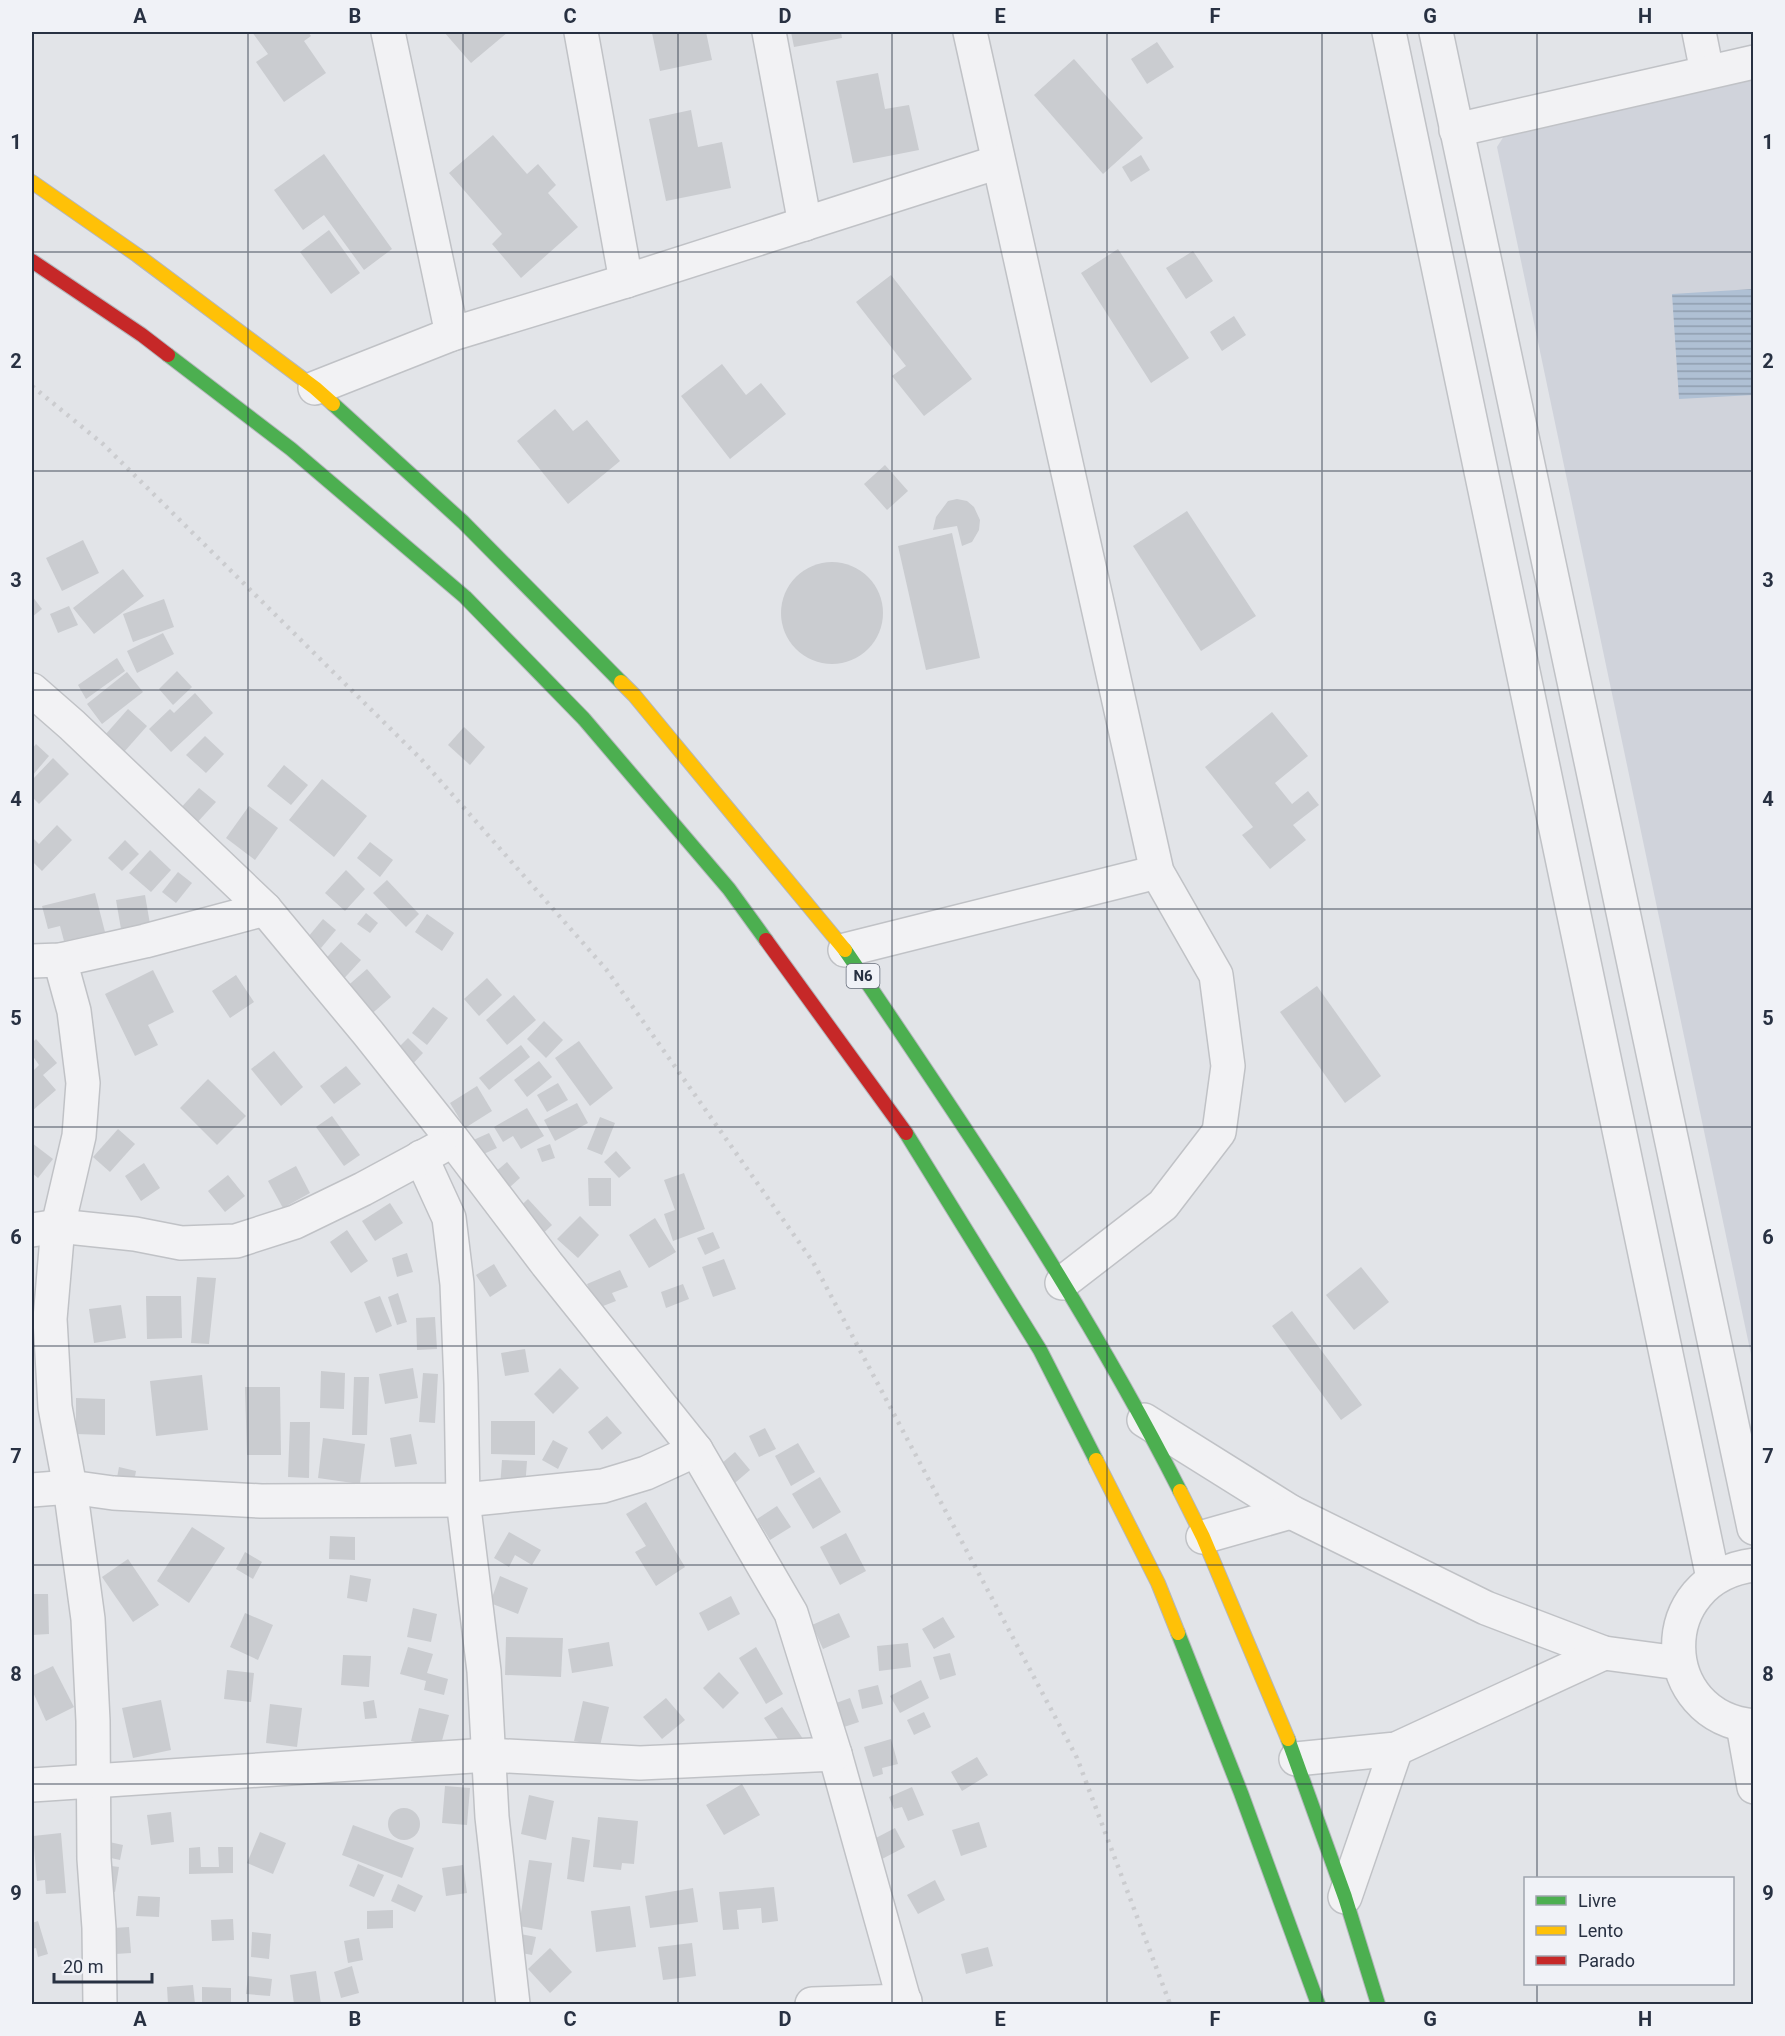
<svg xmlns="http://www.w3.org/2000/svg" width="1785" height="2036" font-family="Roboto,sans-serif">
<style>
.built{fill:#d0d3db}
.water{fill:url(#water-rules)}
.building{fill:#caccd0}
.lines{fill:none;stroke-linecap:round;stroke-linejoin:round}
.street-casing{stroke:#c0c2c6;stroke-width:36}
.fast-casing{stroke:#b4b7bd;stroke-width:16}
.slow-casing{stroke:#b4b7bd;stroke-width:16}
.jam-casing{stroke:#b4b7bd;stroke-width:16}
.street{stroke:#f2f2f4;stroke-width:33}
.fast{stroke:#4caf50;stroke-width:14}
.slow{stroke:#ffc107;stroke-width:14}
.jam{stroke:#c62828;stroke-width:14}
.rail{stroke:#cbcccf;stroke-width:4.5;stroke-dasharray:3 6;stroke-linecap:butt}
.grid{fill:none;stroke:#283142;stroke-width:1.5;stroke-opacity:0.55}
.labels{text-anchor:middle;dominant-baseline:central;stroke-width:6;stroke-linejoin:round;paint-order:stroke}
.shield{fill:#f0f2f7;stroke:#646b78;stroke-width:1.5}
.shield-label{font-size:15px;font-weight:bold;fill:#283142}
.neatline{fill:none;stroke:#283142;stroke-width:2}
.grid-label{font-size:20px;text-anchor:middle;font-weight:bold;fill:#283142}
</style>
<defs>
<pattern id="water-rules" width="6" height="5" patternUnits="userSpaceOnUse" patternTransform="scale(1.5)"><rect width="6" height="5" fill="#afc0d4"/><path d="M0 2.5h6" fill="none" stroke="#8e9dae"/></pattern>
</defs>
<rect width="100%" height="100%" fill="#e2e4e8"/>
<path class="built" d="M1753 74V1364L1497 147 1509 128Z"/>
<path class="water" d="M1753 289V395L1679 399 1672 294Z"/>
<g class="building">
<path d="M252 32H308L311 36 304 41 326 73 284 102 256 62 268 54Z"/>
<path d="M444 32H508L471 63Z"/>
<path d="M662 32H706L712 60 660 71 652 33Z"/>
<path d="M791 32H841L842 38 794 47Z"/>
<path d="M1157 42 1174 67 1147 84 1131 59Z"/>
<path d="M1074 59 1143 138 1103 174 1034 95Z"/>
<path d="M878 73 885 109 909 105 919 150 853 163 836 81Z"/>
<path d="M691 110 698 147 722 142 731 188 666 201 649 119Z"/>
<path d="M493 135 527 174 538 164 556 185 548 193 578 227 521 278 492 244 502 234 449 173Z"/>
<path d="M324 154 392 249 364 270 324 215 303 230 274 190Z"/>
<path d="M1141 155 1150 170 1131 182 1122 167Z"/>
<path d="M329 230 360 273 331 294 300 252Z"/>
<path d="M1118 249 1189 358 1151 383 1081 273Z"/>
<path d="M1193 251 1213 281 1186 299 1166 268Z"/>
<path d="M891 275 972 379 924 416 892 376 906 366 856 302Z"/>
<path d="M1234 316 1246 335 1222 351 1210 332Z"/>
<path d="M722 364 746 395 761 383 786 414 730 459 681 396Z"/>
<path d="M555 409 573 431 587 420 620 461 568 504 517 441Z"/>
<path d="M885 465 908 491 887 510 864 484Z"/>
<path d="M957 499 967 501 974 507 980 520 979 530 972 542 962 546 957 526 933 530 936 517 948 501Z"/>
<path d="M1187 511 1256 616 1201 651 1133 546Z"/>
<path d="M952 533 980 658 926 670 898 546Z"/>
<path d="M83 540 99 573 62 591 46 558Z"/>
<circle cx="832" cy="613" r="51"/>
<path d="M123 569 144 596 94 634 73 608Z"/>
<path d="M32 596 42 609 32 617Z"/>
<path d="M164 599 174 627 133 642 123 614Z"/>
<path d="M69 606 78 625 58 633 50 614Z"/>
<path d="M163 633 174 654 137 673 127 651Z"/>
<path d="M117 658 125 671 86 699 78 685Z"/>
<path d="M177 671 192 687 173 705 159 689Z"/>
<path d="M127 672 143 692 102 724 87 704Z"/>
<path d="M195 693 213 713 171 752 149 729 170 709 174 713Z"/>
<path d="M128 709 147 726 124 752 105 735Z"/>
<path d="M1272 712 1308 756 1275 783 1292 804 1308 791 1319 805 1293 825 1306 840 1270 869 1242 835 1253 827 1205 767Z"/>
<path d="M464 727 485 747 470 765 448 745Z"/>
<path d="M205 736 224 754 206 773 186 755Z"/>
<path d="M36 744 49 756 32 776V749Z"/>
<path d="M53 758 69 774 39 804 32 797V780Z"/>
<path d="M284 765 308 785 291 805 267 786Z"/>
<path d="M322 779 367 816 334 857 289 820Z"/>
<path d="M199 788 216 802 194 826 178 811Z"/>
<path d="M249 806 278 828 255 860 226 838Z"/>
<path d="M57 825 72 840 42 871 32 861V837L39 844Z"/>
<path d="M125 840 139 854 122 871 108 858Z"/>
<path d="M370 842 393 860 380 877 357 858Z"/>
<path d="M150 850 171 870 151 892 129 873Z"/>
<path d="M346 870 365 889 345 911 325 893Z"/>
<path d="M178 872 192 883 176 903 162 892Z"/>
<path d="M387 880 419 914 406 927 373 893Z"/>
<path d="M95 893 105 932 64 941 60 926 48 929 42 906Z"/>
<path d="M145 895 150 924 121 929 116 900Z"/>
<path d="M366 913 378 923 370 933 357 924Z"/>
<path d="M427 914 454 933 442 951 415 932Z"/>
<path d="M323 919 336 930 321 948 308 937Z"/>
<path d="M341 942 361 960 338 985 318 967Z"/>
<path d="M367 969 391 997 368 1017 344 989Z"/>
<path d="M153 970 174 1012 148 1025 158 1045 135 1056 105 994Z"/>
<path d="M236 975 254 1002 230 1018 212 991Z"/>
<path d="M487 978 502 995 479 1016 464 999Z"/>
<path d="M1317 986 1381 1076 1345 1103 1280 1012Z"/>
<path d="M514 995 536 1020 507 1045 486 1020Z"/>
<path d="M433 1007 448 1018 427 1045 412 1033Z"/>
<path d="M544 1021 563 1040 546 1058 527 1039Z"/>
<path d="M408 1038 423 1053 405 1072 389 1057Z"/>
<path d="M36 1039 57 1063 43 1075 56 1090 32 1111V1072L39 1065 32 1055V1043Z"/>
<path d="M579 1041 613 1088 590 1106 555 1058Z"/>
<path d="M521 1045 530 1057 489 1090 479 1078Z"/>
<path d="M274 1051 303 1087 281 1106 251 1069Z"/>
<path d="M539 1061 552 1077 527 1097 514 1080Z"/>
<path d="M346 1066 361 1084 334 1104 320 1086Z"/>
<path d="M208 1079 246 1116 217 1145 180 1108Z"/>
<path d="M558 1083 568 1100 547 1112 537 1095Z"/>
<path d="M477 1086 492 1111 465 1128 450 1103Z"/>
<path d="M577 1103 588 1123 555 1141 544 1120Z"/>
<path d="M527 1108 544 1136 521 1149 513 1136 503 1142 494 1127Z"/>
<path d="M332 1116 360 1155 344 1166 316 1127Z"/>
<path d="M600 1117 615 1123 602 1155 587 1149Z"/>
<path d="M118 1129 135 1144 110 1172 93 1157Z"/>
<path d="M489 1133 497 1148 477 1157 469 1142Z"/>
<path d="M32 1143 53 1159 38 1178 32 1173Z"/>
<path d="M550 1144 555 1158 542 1162 537 1149Z"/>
<path d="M616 1151 631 1168 619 1178 604 1162Z"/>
<path d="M507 1162 520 1178 501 1195 487 1179Z"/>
<path d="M144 1163 160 1188 141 1201 125 1176Z"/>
<path d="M296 1166 310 1193 283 1208 268 1181Z"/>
<path d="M684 1173 705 1229 673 1241 664 1214 675 1210 664 1180Z"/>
<path d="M228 1175 245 1196 225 1212 208 1191Z"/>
<path d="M588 1178H611V1206H589Z"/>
<path d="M528 1199 552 1225 536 1240 512 1214Z"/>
<path d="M390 1203 403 1223 375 1241 362 1221Z"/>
<path d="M580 1216 599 1235 578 1258 557 1239Z"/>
<path d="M655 1218 676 1252 649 1268 629 1235Z"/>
<path d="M347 1230 368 1261 351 1273 330 1242Z"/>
<path d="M713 1232 720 1248 705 1255 697 1238Z"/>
<path d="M407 1253 413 1272 397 1277 392 1258Z"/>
<path d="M724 1259 736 1289 713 1297 702 1267Z"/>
<path d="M494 1264 507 1286 490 1297 476 1275Z"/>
<path d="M1361 1267 1389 1302 1354 1330 1326 1295Z"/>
<path d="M620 1270 628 1287 612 1293 616 1301 598 1308 587 1284Z"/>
<path d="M197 1277 216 1278 209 1344 191 1343Z"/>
<path d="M683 1284 689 1299 666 1308 661 1292Z"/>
<path d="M398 1293 407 1322 397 1325 388 1297Z"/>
<path d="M146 1296H181L182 1338 147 1339Z"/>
<path d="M380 1296 392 1326 376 1333 364 1302Z"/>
<path d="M121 1305 126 1338 94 1343 89 1309Z"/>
<path d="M1292 1311 1362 1405 1341 1420 1272 1326Z"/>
<path d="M435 1317 437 1349 417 1350 416 1318Z"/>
<path d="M525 1349 529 1372 505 1376 501 1353Z"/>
<path d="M413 1368 418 1398 385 1404 379 1374Z"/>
<path d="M560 1368 579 1388 553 1414 534 1394Z"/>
<path d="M321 1371 345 1373 344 1409 320 1408Z"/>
<path d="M423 1373 438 1374 435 1423 419 1422Z"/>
<path d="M202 1375 208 1430 156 1436 150 1381Z"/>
<path d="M354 1377H369L367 1435H352Z"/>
<path d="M245 1387H280L281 1455H247Z"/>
<path d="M76 1398 105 1399V1435L76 1434Z"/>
<path d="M607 1416 622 1433 602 1450 588 1432Z"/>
<path d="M491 1421H535V1455L491 1454Z"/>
<path d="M290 1422H310L309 1478 288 1477Z"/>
<path d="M765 1428 776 1449 759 1457 749 1436Z"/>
<path d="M411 1434 417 1464 395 1467 390 1438Z"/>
<path d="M323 1438 365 1444 360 1484 318 1478Z"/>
<path d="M553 1440 568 1448 558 1469 542 1460Z"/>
<path d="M798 1443 815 1472 791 1486 775 1456Z"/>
<path d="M735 1452 750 1470 729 1488 714 1470Z"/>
<path d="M502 1460 527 1461 525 1489 500 1487Z"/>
<path d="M119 1467 136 1471 132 1492 115 1488Z"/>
<path d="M820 1477 841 1512 813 1529 792 1494Z"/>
<path d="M646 1502 685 1567 656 1586 635 1552 646 1546 626 1514Z"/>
<path d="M777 1506 791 1527 770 1540 757 1519Z"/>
<path d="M192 1527 225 1548 189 1603 157 1581Z"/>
<path d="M509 1532 541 1550 532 1565 515 1555 509 1567 494 1558Z"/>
<path d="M846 1533 866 1571 840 1585 820 1547Z"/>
<path d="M330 1536 355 1537V1560L329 1559Z"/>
<path d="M245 1552 262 1562 253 1579 236 1569Z"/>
<path d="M128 1559 159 1605 133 1622 102 1577Z"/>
<path d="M350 1575 371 1579 367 1602 347 1598Z"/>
<path d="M500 1576 528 1588 518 1614 490 1603Z"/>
<path d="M32 1594H48L49 1634 32 1635Z"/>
<path d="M731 1596 740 1614 708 1631 699 1613Z"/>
<path d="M413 1608 437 1614 431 1642 407 1637Z"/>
<path d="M245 1613 273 1625 258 1660 230 1647Z"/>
<path d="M839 1613 850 1637 823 1649 812 1625Z"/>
<path d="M943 1617 955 1637 934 1649 922 1629Z"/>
<path d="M506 1637 563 1638 561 1677 505 1675Z"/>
<path d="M609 1642 613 1666 572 1673 568 1649Z"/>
<path d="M908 1643 911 1667 879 1671 877 1646Z"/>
<path d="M408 1647 433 1654 427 1673 448 1679 444 1695 424 1690 426 1681 400 1674Z"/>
<path d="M756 1647 783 1694 766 1704 739 1658Z"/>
<path d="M950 1653 956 1675 940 1680 933 1657Z"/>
<path d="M343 1655 371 1656 369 1687 341 1685Z"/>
<path d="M53 1666 74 1707 46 1721 32 1690V1676Z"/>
<path d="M227 1670 254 1673 251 1702 224 1699Z"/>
<path d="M719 1672 739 1693 723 1709 703 1688Z"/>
<path d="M921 1680 929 1698 900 1713 890 1696Z"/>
<path d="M878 1685 883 1704 862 1709 858 1690Z"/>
<path d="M666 1698 685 1720 662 1739 643 1717Z"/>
<path d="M850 1698 859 1722 844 1727 836 1703Z"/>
<path d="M161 1700 171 1750 133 1758 122 1708Z"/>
<path d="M374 1700 377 1718 365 1719 363 1702Z"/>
<path d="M583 1701 609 1707 600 1746 574 1741Z"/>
<path d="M270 1704 302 1708 297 1747 266 1743Z"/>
<path d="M782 1707 803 1739 786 1751 764 1718Z"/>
<path d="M419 1708 449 1715 440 1748 411 1741Z"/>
<path d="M924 1712 931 1727 914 1735 907 1720Z"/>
<path d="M891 1739 898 1764 882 1768 883 1774 873 1777 864 1747Z"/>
<path d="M977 1757 988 1775 962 1791 951 1772Z"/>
<path d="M742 1784 760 1815 724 1835 706 1805Z"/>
<path d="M445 1786 470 1788 467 1825 442 1823Z"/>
<path d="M912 1787 924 1815 908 1821 902 1807 894 1809 889 1797Z"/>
<path d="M529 1795 554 1801 546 1840 521 1834Z"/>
<circle cx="404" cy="1824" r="16"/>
<path d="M171 1812 174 1842 151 1845 147 1815Z"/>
<path d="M598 1817 638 1821 634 1864 622 1863 621 1870 593 1867Z"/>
<path d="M979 1822 987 1847 961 1856 952 1830Z"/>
<path d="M353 1825 414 1848 402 1878 342 1855Z"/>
<path d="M895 1828 905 1847 882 1859 872 1840Z"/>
<path d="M260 1832 286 1843 273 1874 247 1863Z"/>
<path d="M61 1833 66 1893 46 1894 45 1880 37 1881 33 1836Z"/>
<path d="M572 1837 590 1840 584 1882 567 1879Z"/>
<path d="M100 1840 123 1845 120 1860 97 1855Z"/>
<path d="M200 1847 201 1867H219L218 1847H233V1873L189 1874V1848Z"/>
<path d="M529 1860 552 1863 542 1930 519 1926Z"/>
<path d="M358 1864 384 1875 374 1897 349 1886Z"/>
<path d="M104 1865 119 1867 115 1892 100 1889Z"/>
<path d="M463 1865 467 1893 446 1896 442 1868Z"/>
<path d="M935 1880 945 1900 918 1914 907 1895Z"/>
<path d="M398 1884 423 1896 415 1912 391 1901Z"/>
<path d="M774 1887 778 1921 762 1923 761 1908 737 1910 739 1929 723 1930 719 1892Z"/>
<path d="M693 1888 698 1922 650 1928 645 1896Z"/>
<path d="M138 1896 160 1897 159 1917 136 1916Z"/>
<path d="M630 1906 636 1947 596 1952 591 1911Z"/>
<path d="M393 1910V1928L367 1929V1911Z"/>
<path d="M233 1919 234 1940 212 1941 211 1920Z"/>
<path d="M38 1921 48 1954 38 1957 36 1948 32 1949V1923Z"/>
<path d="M129 1927 131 1953 115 1954 113 1928Z"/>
<path d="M252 1932 271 1934 269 1959 251 1957Z"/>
<path d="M515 1933 536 1937 532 1955 511 1951Z"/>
<path d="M359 1938 363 1960 348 1963 344 1941Z"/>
<path d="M692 1943 696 1976 663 1980 658 1947Z"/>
<path d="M988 1947 993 1966 966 1974 961 1954Z"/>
<path d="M550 1948 572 1972 550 1993 528 1969Z"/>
<path d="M352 1966 359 1993 341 1998 334 1972Z"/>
<path d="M316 1971 321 2004H294L290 1975Z"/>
<path d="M248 1976 272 1979 270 1996 246 1994Z"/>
<path d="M193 1985 195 2004H168L167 1987Z"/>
<path d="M202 1987 231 1988V2004H202Z"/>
</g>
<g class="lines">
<defs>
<g id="street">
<path d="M388 32 452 334"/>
<path d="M581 32 626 281"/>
<path d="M769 32 805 224"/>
<path d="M970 32 1157 872 1216 975 1228 1066 1219 1132 1163 1205 1062 1283"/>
<path d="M1389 32 1713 1578"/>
<path d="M1436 32 1754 1528"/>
<path d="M1699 32 1707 72"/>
<path d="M1456 130 1754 62"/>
<path d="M315 388 452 334 626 281 998 162"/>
<path d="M32 690 72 725 265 909 368 1033 453 1140 547 1264 696 1450 791 1613 835 1754 905 2004"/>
<path d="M845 950 1157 872"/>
<path d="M60 960 74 1011 83 1083 79 1136 58 1226 50 1319 55 1407 70 1487 88 1619 93 1721 94 1859 99 1928 100 2004"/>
<path d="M32 961 60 960 145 941 265 909"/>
<path d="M421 1157 449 1218 457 1284 461 1384 463 1500 484 1671 492 1817 513 2004"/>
<path d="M32 1230 58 1226 135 1234 181 1243 236 1241 295 1222 363 1189 439 1148"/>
<path d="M1144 1420 1291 1512 1486 1608 1604 1653 1679 1663"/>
<path d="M32 1490 70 1487 113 1493 261 1501 463 1500 603 1486 646 1473 696 1450"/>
<path d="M1203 1537 1291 1512"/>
<path d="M1754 1565C1652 1578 1655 1717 1754 1726"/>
<path d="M1743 1725 1754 1787"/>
<path d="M1296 1759 1396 1749 1604 1653"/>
<path d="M32 1785 488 1755 640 1763 835 1754"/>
<path d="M1345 1897 1396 1749"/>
<path d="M812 2004 905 2001"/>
</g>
<g id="fast">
<path d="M168 355 291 449 465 597 584 719 729 889 766 940"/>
<path d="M333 404 463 522 621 682"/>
<path d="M845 950C964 1125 1084 1302 1180 1491"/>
<path d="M906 1133 1040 1350 1096 1460"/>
<path d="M1178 1633 1241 1793 1318 2004"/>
<path d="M1288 1739 1345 1897 1378 2004"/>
</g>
<g id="slow">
<path d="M32 182 137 255 315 388 333 404"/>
<path d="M621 682 634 695 845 950"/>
<path d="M1096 1460 1158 1583 1178 1633"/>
<path d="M1180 1491 1203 1537 1288 1739"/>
</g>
<g id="jam">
<path d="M32 261 142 335 168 355"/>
<path d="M766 940 906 1133"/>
</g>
</defs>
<use href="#street" class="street-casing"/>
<use href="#fast" class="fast-casing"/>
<use href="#slow" class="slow-casing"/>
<use href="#jam" class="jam-casing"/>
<use href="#street" class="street"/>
<use href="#fast" class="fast"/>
<use href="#slow" class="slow"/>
<use href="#jam" class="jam"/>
<path class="rail" d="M32 386 103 444 420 758 606 969 813 1262 1077 1758 1170 2004"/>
</g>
<path class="grid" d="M248 32V2004M463 32V2004M678 32V2004M892 32V2004M1107 32V2004M1322 32V2004M1537 32V1878M32 252H1754M32 471H1754M32 690H1754M32 909H1754M32 1127H1754M32 1346H1754M32 1565H1754M32 1784H1754M1537 1984V2004"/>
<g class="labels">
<rect class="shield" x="846.5" y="964" width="33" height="24" rx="4.5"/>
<g class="shield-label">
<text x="863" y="976">N6</text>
</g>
</g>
<rect width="1785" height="2036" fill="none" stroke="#f0f2f7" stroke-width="66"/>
<rect x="1524" y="1877" width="210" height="108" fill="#f0f2f7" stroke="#a0a5af" stroke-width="1.5"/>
<rect x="1536" y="1896" width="30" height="9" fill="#4caf50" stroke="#a0a5af" stroke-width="1.5"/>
<text x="1578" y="1907" font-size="18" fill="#283142">Livre</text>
<rect x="1536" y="1926" width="30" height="9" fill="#ffc107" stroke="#a0a5af" stroke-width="1.5"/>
<text x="1578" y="1937" font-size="18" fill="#283142">Lento</text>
<rect x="1536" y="1956" width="30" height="9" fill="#c62828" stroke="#a0a5af" stroke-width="1.5"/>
<text x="1578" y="1967" font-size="18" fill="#283142">Parado</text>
<path d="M54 1973v9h98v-9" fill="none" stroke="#283142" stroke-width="3"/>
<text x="63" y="1973" font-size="18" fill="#283142" stroke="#f0f2f7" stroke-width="4.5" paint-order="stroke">20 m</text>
<rect x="33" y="33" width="1719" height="1970" class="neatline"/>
<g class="grid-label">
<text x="140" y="23">A</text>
<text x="355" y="23">B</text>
<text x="570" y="23">C</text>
<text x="785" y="23">D</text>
<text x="1000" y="23">E</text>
<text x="1215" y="23">F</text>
<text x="1430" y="23">G</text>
<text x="1645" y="23">H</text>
<text x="16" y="149">1</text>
<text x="1768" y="149">1</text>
<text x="16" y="368">2</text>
<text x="1768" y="368">2</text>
<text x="16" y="587">3</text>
<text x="1768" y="587">3</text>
<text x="16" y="806">4</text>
<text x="1768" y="806">4</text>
<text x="16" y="1025">5</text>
<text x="1768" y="1025">5</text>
<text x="16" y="1244">6</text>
<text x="1768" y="1244">6</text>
<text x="16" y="1463">7</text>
<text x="1768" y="1463">7</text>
<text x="16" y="1681">8</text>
<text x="1768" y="1681">8</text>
<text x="16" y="1900">9</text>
<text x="1768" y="1900">9</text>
<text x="140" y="2026">A</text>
<text x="355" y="2026">B</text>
<text x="570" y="2026">C</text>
<text x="785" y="2026">D</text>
<text x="1000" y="2026">E</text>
<text x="1215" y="2026">F</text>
<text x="1430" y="2026">G</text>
<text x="1645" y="2026">H</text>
</g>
</svg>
